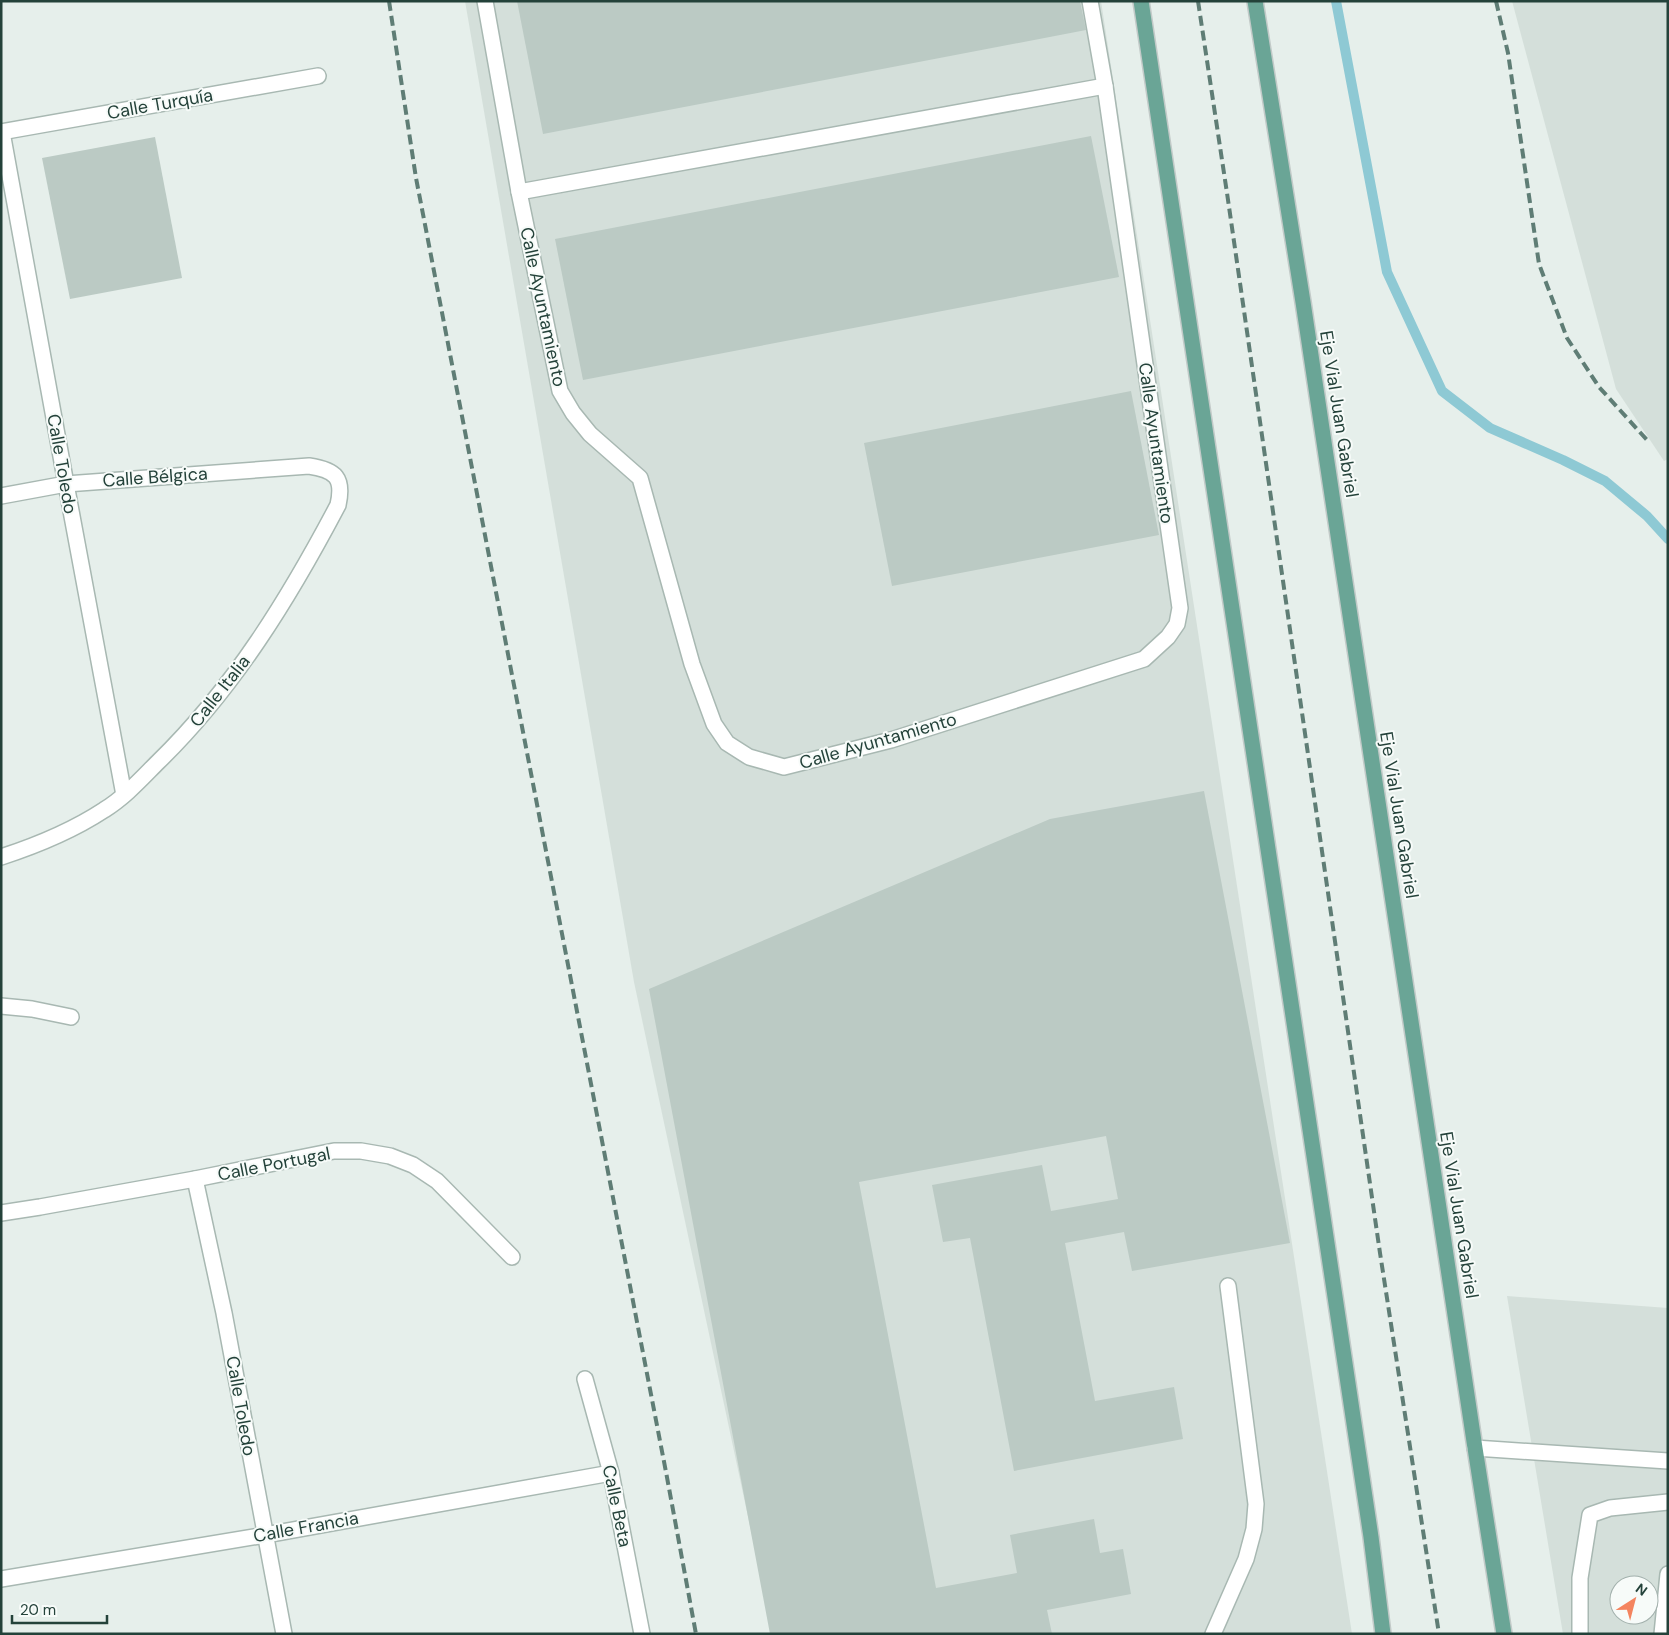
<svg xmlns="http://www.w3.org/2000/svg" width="1669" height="1635" font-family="'DM Sans',sans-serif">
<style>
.built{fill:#d4dfda;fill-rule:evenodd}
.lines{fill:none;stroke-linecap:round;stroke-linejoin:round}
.stream{stroke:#8ec9d4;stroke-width:10}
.building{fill:#bbcac4}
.minor-casing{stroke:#a8b8b2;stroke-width:18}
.major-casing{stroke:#c2cac8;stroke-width:18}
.minor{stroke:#fff;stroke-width:15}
.major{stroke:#6aa596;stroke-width:15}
.rail{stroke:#5f7d75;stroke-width:4;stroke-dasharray:10 5;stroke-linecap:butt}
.labels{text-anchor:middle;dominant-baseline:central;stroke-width:4;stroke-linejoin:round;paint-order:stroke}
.street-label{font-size:18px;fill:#24423a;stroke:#f7fbf9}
</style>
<rect width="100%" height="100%" fill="#e6efeb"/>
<g class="built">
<path d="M465 1H1101L1352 1634H773L634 982Z"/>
<path d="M1512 1H1668V459L1664 461 1616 389Z"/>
<path d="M1507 1296 1668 1308V1634H1563ZM1619 1585H1649V1615H1619Z"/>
</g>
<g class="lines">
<path class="stream" d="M1336 1 1387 272 1442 391 1490 428 1563 460 1605 481 1647 516 1668 539"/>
</g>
<g class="building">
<path d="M517 1H1080L1086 30 543 134Z"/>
<path d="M1091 136 1119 277 583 380 555 239Z"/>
<path d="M155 137 182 278 70 299 42 158Z"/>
<path d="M1131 391 1159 535 892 586 864 443Z"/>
<path d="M1204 791 1290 1243 1132 1271 1124 1232 1065 1243 1095 1401 1174 1387 1183 1439 1014 1471 970 1238 943 1242 932 1185 1042 1165 1051 1211 1118 1199 1106 1136 859 1182 936 1588 1017 1573 1010 1535 1094 1519 1100 1553 1123 1549 1131 1594 1047 1610 1052 1634H770L649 989 1050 819Z"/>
</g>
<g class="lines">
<defs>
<g id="minor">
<path d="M485 1 519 192 560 391 573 413 590 434 640 478 692 664 714 724 727 743 749 757 784 767 891 740 1144 659 1168 637 1177 624 1180 608 1105 86 1090 1"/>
<path d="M1 132 318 76"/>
<path d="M2 132 66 484 124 795"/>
<path d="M519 192 1105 86"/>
<path d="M1 496 66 484 309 466C336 470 344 478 338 505 289 598 234 688 158 762 141 779 125 797 104 810 72 831 38 845 1 857"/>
<path d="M1 1006 32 1009 71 1017"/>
<path d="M195 1179 224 1313 284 1634"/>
<path d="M1 1213 40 1207 195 1179 334 1151H361L390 1156 413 1165 437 1181 512 1257"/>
<path d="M585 1379 611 1473 642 1634"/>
<path d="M1475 1448 1668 1461"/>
<path d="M1 1579 265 1535 611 1473"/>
<path d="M1213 1634 1246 1559 1254 1529 1256 1504 1228 1286"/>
<path d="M1580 1634V1578L1590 1515 1610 1508 1668 1502"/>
<path d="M1662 1634 1668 1574"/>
</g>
<g id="major">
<path d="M1141 1 1371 1537 1383 1634"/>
<path d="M1255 1 1303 302 1475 1448 1504 1634"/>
</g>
</defs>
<use href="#minor" class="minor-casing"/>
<use href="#major" class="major-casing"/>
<use href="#minor" class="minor"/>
<use href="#major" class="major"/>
<g class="rail">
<path d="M389 1 416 178 666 1472 696 1634"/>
<path d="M1198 1 1227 193 1380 1253 1439 1634"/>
<path d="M1496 1 1508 53 1539 264 1567 338 1599 387 1647 440"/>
</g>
</g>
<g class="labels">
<g class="street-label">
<text transform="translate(160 104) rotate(-10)">Calle Turquía</text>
<text transform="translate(543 307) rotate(78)">Calle Ayuntamiento</text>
<text transform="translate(1339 414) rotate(81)">Eje Vial Juan Gabriel</text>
<text transform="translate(1156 443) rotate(82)">Calle Ayuntamiento</text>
<text transform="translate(62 464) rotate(80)">Calle Toledo</text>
<text transform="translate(155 477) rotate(-4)">Calle Bélgica</text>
<text transform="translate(220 691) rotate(-52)">Calle Italia</text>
<text transform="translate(878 741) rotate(-16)">Calle Ayuntamiento</text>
<text transform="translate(1399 815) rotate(81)">Eje Vial Juan Gabriel</text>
<text transform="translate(274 1164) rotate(-11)">Calle Portugal</text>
<text transform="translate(1459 1215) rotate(81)">Eje Vial Juan Gabriel</text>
<text transform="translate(241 1406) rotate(80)">Calle Toledo</text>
<text transform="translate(617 1506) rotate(78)">Calle Beta</text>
<text transform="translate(306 1527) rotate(-10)">Calle Francia</text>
</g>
</g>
<rect width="1669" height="1635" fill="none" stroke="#24423a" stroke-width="5"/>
<g transform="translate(1634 1600) rotate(36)"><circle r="24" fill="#f7fbf9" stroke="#a3b1ad"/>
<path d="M0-4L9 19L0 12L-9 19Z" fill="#f4845f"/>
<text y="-8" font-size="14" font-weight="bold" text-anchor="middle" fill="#24423a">N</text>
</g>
<path d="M12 1615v8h95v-8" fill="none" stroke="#24423a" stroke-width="2.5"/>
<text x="20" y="1615" font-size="15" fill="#24423a" stroke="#f7fbf9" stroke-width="4" paint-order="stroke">20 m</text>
</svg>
